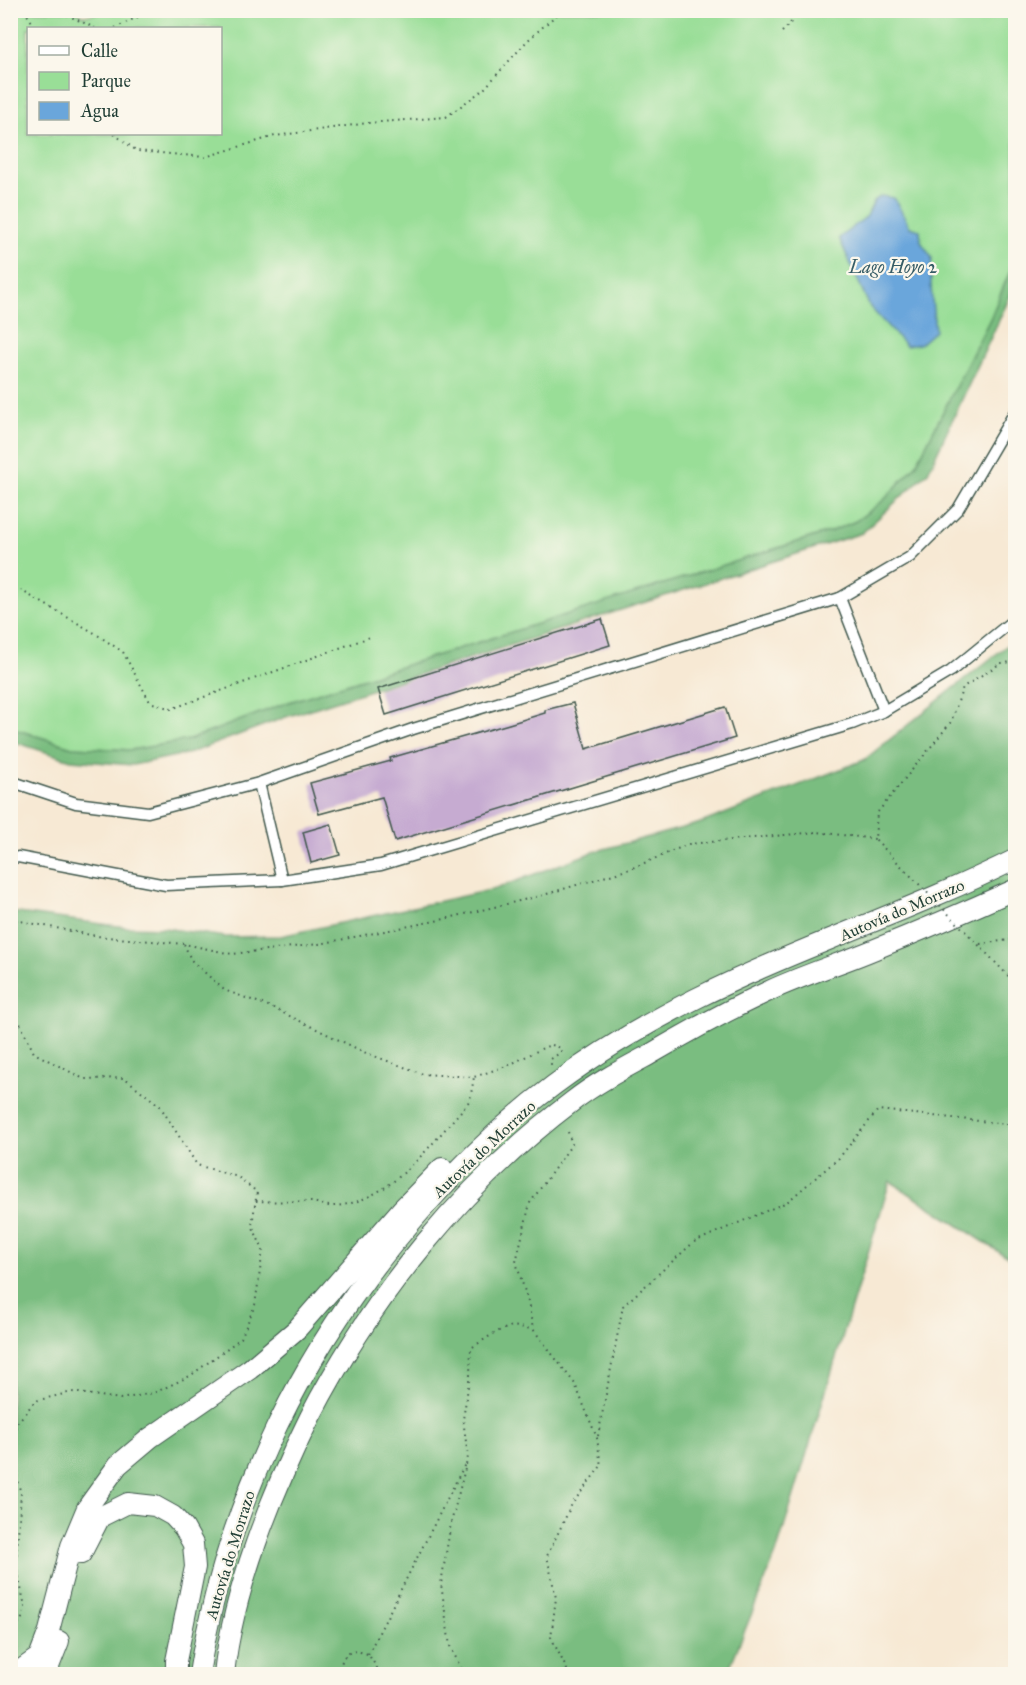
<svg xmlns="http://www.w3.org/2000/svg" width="1026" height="1685" font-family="'IM FELL Great Primer',serif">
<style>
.green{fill:#99de97;stroke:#5c8e66;stroke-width:1.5;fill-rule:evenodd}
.forest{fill:#7abd80;stroke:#4c7d5a;stroke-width:1.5}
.water{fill:#6aa6db;stroke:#447288;stroke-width:1.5}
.building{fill:#c6abd1}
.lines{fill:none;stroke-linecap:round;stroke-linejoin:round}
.street-casing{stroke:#3f574c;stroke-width:13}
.highway-casing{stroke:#3f574c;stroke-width:22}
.path{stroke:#3f574c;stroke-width:2;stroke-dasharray:1.5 4.5;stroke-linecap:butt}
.street{stroke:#fff;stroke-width:10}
.highway{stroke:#fff;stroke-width:20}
.path-bridge{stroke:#3f574c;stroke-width:2;stroke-dasharray:1.5 4.5;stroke-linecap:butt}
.labels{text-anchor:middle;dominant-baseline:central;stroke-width:4.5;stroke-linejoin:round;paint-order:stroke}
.street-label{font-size:16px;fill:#1f3d34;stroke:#fbf7ec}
.water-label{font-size:18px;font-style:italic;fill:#365c66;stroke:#fbf7ec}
</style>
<rect width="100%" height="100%" fill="#fbf7ec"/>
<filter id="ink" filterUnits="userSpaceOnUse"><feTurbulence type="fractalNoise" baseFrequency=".0167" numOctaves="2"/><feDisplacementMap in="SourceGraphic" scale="12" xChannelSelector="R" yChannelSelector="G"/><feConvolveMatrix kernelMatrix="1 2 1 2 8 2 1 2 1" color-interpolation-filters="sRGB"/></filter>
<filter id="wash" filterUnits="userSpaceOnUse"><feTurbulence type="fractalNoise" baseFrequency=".008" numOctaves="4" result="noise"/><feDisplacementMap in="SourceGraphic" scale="24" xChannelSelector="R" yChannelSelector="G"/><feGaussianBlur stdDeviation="1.35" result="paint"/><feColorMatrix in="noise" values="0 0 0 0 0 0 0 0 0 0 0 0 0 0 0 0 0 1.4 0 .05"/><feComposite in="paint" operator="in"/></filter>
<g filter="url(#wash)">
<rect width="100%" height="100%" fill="#f7e9d4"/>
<path class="green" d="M113 10 1015 11V259L991 317 916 465 884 500 856 521 832 531 286 703 189 740 131 750 72 747 11 728V11H75L84 16ZM28 28H220V134H28Z"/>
<g class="forest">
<path d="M1015 259V286L928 472 862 533 286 717 190 753 133 765 71 760 11 741V728L72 747 131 750 189 740 286 703 832 531 856 521 884 500 916 465 991 317Z"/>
<path d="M1015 639V1262L890 1181 776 1554 727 1674H11V912L125 927 164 928 225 937 281 936 495 889 593 852 701 823 864 760Z"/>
</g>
<path class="water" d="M881 196 894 198 910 227 920 230 921 242 932 258C929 282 933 307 935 331L920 344 906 346 870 307 839 238 867 216 874 201Z"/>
<g id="blocks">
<g class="building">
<path d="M602 619 610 645 386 715 378 689Z"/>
<path d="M573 703 586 749 725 707 735 738 395 841 382 797 319 814 310 783 391 761 390 758 509 724 545 713V710Z"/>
<path d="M331 824 340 855 311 863 303 832Z"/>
</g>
</g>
</g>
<g filter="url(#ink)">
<use href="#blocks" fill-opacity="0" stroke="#3f574c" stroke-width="1.5"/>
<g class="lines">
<defs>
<g id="street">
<path d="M840 598 884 711"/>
<path d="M10 781 76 803 148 812 259 783 413 729 840 598 910 557 958 509 1016 410"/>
<path d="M259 783 282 880 381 865 852 724 884 711 951 671 1016 618"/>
<path d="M10 859 18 857 166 885 282 880"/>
</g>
<g id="highway">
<path d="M81 1554 100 1517 128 1503 155 1506 173 1516 184 1528 193 1544 195 1567 176 1661V1674"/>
<path d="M15 1674 39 1657 49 1631 71 1546 87 1508 118 1465 150 1438 250 1369 297 1329 401 1210 442 1168"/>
<path d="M46 1674 59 1641"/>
<path d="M199 1674C227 1498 306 1340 425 1206 463 1163 507 1120 554 1085 598 1052 646 1024 695 999 799 947 911 911 1016 859"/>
<path d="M224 1674C233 1590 272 1493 310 1417 373 1295 463 1184 573 1101 596 1083 623 1069 649 1055 688 1032 728 1010 769 991 801 976 836 965 868 952 918 932 967 911 1016 889"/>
</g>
</defs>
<use href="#street" class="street-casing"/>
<use href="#highway" class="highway-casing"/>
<g class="path">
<path d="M24 10 36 28"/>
<path d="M56 10 95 28"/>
<path d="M115 28 152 10"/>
<path d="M782 32 794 19V10"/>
<path d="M114 134 137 151 205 157 275 136 368 123 446 117 484 89 527 41 562 10"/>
<path d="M10 584 93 632 123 652 150 702 171 709 370 637"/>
<path d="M906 871 875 839 877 813 951 722 963 687 1001 663 1016 662"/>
<path d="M10 919 96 936 184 944 232 954 319 944 440 920 540 896 630 869 689 844 817 832 875 839"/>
<path d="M970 936 1016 984"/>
<path d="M184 944 191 960 224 990 271 1007 366 1053 423 1074 474 1077 509 1065 545 1047 552 1045 561 1048V1052L551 1059V1066"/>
<path d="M980 944 1016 939"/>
<path d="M10 1002 34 1053 84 1079 125 1078 160 1106 197 1165 238 1177 257 1192 252 1225 263 1250 255 1305 241 1338 190 1376 154 1393 120 1399 72 1392 35 1401 17 1423 10 1449"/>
<path d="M568 1132 572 1144 530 1203 516 1262 528 1302 533 1329 575 1384 597 1438 601 1466 572 1504 547 1556 556 1598 551 1637 569 1674"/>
<path d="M256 1201C274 1202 293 1201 312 1202 319 1203 327 1207 334 1206 389 1202 427 1149 461 1111L470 1100 474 1077"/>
<path d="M598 1436 623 1306 694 1242 787 1202 839 1158 878 1110 1016 1125"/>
<path d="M10 1459 21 1493 16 1564 25 1607 21 1622 10 1625"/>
<path d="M368 1654 466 1462"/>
<path d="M341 1674 340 1665 346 1654 356 1651 368 1654 381 1674"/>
<path d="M464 1674 450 1646 441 1584 451 1523 468 1457 463 1419 470 1375 471 1348 496 1332 512 1326 533 1329"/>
</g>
<use href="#street" class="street"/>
<use href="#highway" class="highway"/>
<path class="path-bridge" d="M906 871 970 936"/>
</g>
</g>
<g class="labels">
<g class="street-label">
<text transform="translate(902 910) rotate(-23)">Autovía do Morrazo</text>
<text transform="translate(484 1149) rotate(-43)">Autovía do Morrazo</text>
<text transform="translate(230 1555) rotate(-73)">Autovía do Morrazo</text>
</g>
<g class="water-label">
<text x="893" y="267">Lago Hoyo 2</text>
</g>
</g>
<rect width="1026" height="1685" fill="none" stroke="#fbf7ec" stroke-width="36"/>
<rect x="27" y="27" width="195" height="108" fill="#fbf7ec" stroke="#a3ada2" stroke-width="1.5"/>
<rect x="39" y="46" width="30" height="9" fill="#ffffff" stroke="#a3ada2" stroke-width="1.5"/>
<text x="81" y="57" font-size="18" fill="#1f3d34">Calle</text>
<rect x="39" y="72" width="30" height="18" fill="#99de97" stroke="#a3ada2" stroke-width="1.5"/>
<text x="81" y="87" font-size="18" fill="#1f3d34">Parque</text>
<rect x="39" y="102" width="30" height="18" fill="#6aa6db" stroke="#a3ada2" stroke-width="1.5"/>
<text x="81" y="117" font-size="18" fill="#1f3d34">Agua</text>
</svg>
